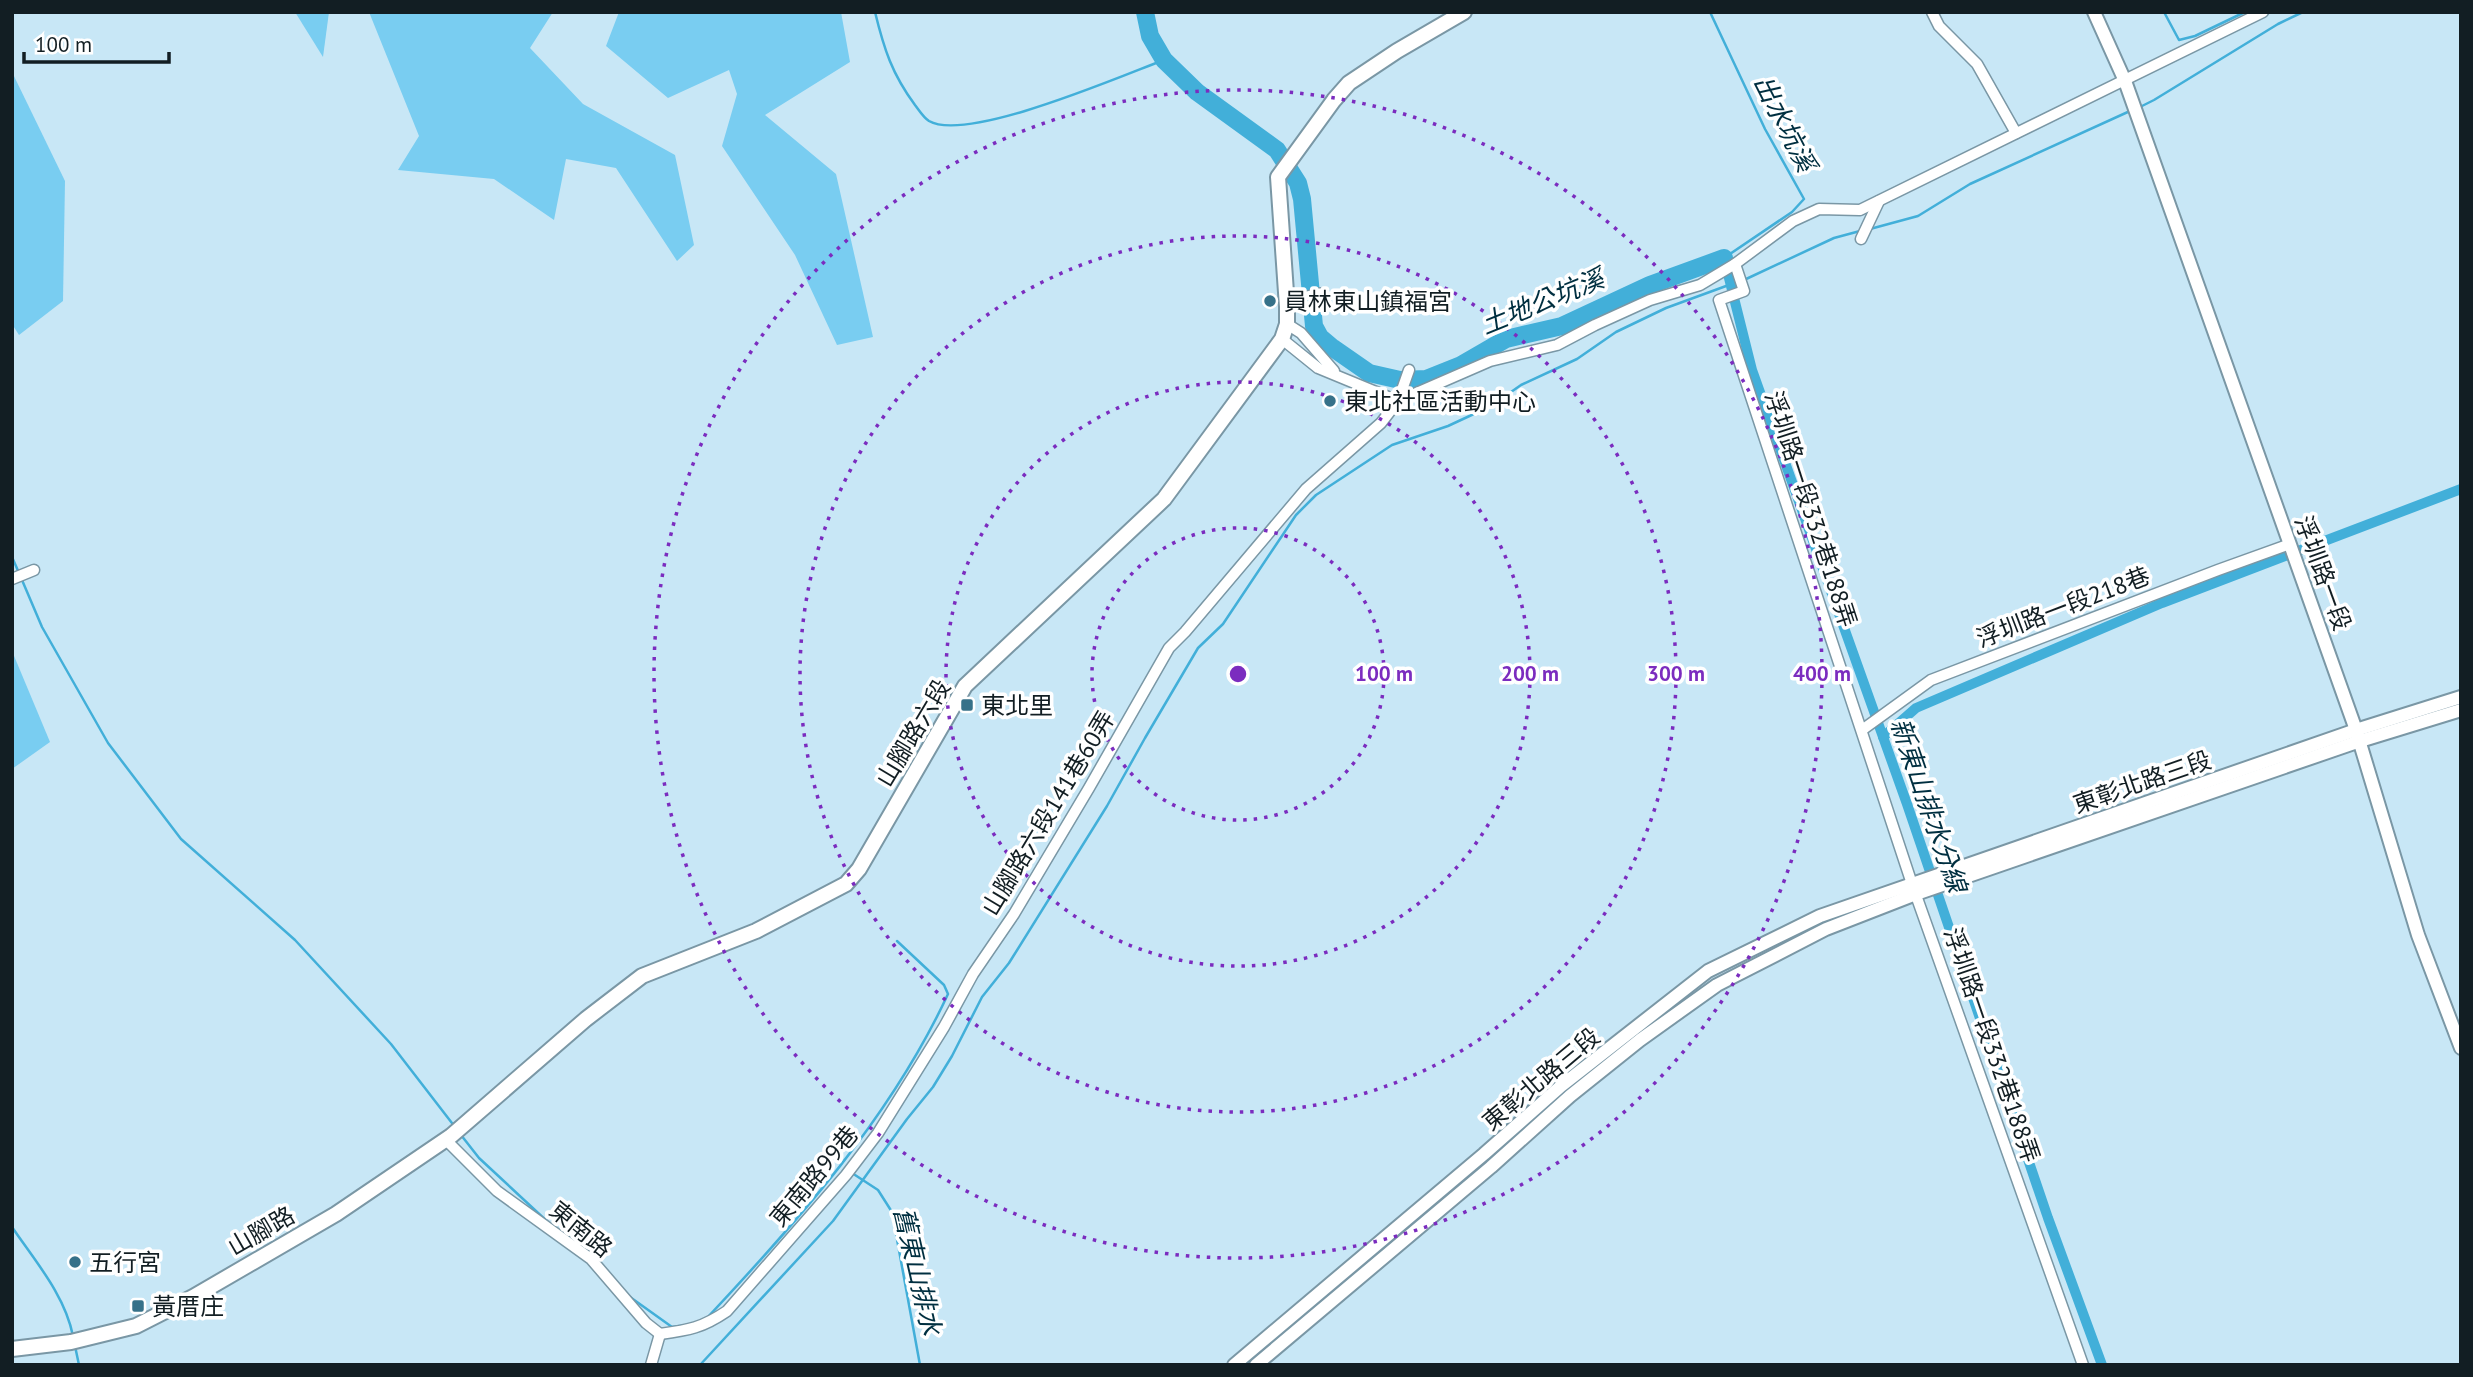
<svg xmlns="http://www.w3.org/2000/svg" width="2473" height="1377" font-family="'PT Sans','Noto Sans TC',sans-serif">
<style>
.green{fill:#79cdf1}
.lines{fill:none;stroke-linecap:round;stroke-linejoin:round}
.stream{stroke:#42afd9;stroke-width:2.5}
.canal{stroke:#42afd9;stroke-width:10}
.river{stroke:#42afd9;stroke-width:18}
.pedestrian-casing{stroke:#7a97a5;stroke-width:10}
.minor-casing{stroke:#7a97a5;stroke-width:13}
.tertiary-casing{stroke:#7a97a5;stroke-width:16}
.secondary-casing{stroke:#7a97a5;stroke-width:18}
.pedestrian{stroke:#fff;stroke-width:7}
.minor{stroke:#fff;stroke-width:10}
.tertiary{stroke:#fff;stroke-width:12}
.secondary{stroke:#fff;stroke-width:14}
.ring{fill:none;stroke:#7b2cbf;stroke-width:3.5;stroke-dasharray:3.5 7}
.poi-dot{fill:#367189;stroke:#fff;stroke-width:2.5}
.labels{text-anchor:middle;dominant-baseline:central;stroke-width:7;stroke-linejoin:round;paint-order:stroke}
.poi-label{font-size:24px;fill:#121e23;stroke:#fff;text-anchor:start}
.street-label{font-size:24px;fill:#121e23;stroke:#fff}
.water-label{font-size:26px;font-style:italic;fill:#002f40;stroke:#fff}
.centre{fill:#7b2cbf;stroke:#fff;stroke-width:3.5}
.ring-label{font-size:21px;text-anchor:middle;font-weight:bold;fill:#7b2cbf;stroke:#fff;stroke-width:7;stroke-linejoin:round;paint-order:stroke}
</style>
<rect width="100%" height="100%" fill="#c8e7f6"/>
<g class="green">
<path d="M295 12H329L323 57Z"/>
<path d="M369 12H553L530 48 583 104 675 155 694 245 677 261 616 168 566 159 554 220 494 179 398 170 419 136Z"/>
<path d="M619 12H841L850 62 765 115 836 174 873 337 837 345 795 255 722 146 737 94 729 70 668 98 606 46Z"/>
<path d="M12 72 65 181 63 301 19 335 12 324Z"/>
<path d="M12 651 50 742 12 769Z"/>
</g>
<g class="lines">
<g class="stream">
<path d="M875 12C884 49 892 74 915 105 919 110 923 117 929 121 967 143 1121 76 1164 60"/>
<path d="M1710 12 1765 129 1804 199 1792 212 1724 258"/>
<path d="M2164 12 2179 40 2195 36 2245 12"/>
<path d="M2140 107 2154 100 2278 24 2303 12"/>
<path d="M1870 229 1918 216 1970 184 2130 111"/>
<path d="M1744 280 1834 238 1860 231"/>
<path d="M12 557 19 573"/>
<path d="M22 580 42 627 108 743 181 839 295 940 391 1044 455 1127"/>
<path d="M461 1135 479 1158 550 1224"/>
<path d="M852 1173 878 1190 892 1212 920 1365"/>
<path d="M12 1227C35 1261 65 1295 73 1336"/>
<path d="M630 1297 672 1327 687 1325"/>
<path d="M706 1319C798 1221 891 1117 948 994L944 985 897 941"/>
<path d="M75 1346 79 1365"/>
<path d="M700 1365 833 1221 907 1119 933 1087 952 1056 982 997 1009 963 1107 806 1145 738 1198 648 1223 624 1296 515 1316 495 1392 445 1448 426 1491 406 1521 385 1577 359 1616 332 1666 308 1737 282"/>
</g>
<g class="canal">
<path d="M1724 258 1752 370 1907 804 2048 1218 2102 1365"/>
<path d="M1883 737 1916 708 2162 603 2461 489"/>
</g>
<path class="river" d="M1145 12 1150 36 1164 60 1197 92 1277 150 1298 183 1302 199 1314 326 1320 337 1333 348 1369 373 1400 380 1426 379 1461 365 1506 339 1562 326 1650 285 1724 258"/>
<defs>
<path id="pedestrian" d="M1287 300 1320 292"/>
<g id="minor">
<path d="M1932 12 1939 26 1977 64 2016 133"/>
<path d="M1861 239 1879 201"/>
<path d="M1735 264 1744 291 1719 300 1912 884 2083 1365"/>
<path d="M1287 324 1301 333 1334 371"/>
<path d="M1282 339 1318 368 1398 401 1490 361 1557 345 1595 325 1650 300 1700 285 1735 264 1793 221 1819 209 1860 210 2263 12"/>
<path d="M12 579 34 570"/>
<path d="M1862 730 1931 680 2218 570 2290 544"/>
<path d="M446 1140 497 1191 591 1259 646 1323 660 1334"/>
<path d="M660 1334C689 1330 702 1328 727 1311L846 1175 878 1133 944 1027 973 974 1014 914 1089 788 1169 648 1185 632 1306 489 1381 423 1398 401 1409 370"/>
<path d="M651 1365 660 1334"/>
</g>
<g id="tertiary">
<path d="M2094 12 2125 81 2356 730 2418 935 2461 1048"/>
<path d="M1234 1365 1484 1154 1561 1086 1708 971 1820 916 2356 730 2461 697"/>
<path d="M1256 1365 1491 1167 1570 1096 1640 1040 1717 985 1826 929 1916 894 2360 741 2461 710"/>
</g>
<path id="secondary" d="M12 1349 71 1342 136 1326 193 1297 336 1214 451 1136 586 1019 642 976 756 931 846 884 859 869 965 686 1164 499 1282 339 1287 324V307L1278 177 1334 100 1349 83 1397 51 1464 12"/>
</defs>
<use href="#pedestrian" class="pedestrian-casing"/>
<use href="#minor" class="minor-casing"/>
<use href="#tertiary" class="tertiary-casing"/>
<use href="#secondary" class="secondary-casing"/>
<use href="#pedestrian" class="pedestrian"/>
<use href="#minor" class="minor"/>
<use href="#tertiary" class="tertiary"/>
<use href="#secondary" class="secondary"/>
</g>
<g class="ring">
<circle cx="1238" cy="674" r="146"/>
<circle cx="1238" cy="674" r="292"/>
<circle cx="1238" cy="674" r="438"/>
<circle cx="1238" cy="674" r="584"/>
</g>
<g class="poi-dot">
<circle cx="1270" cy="301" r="7"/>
<circle cx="1330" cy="401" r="7"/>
<rect x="960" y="698" width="14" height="14" rx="3.5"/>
<circle cx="75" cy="1262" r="7"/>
<rect x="131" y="1299" width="14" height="14" rx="3.5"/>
</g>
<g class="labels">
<g class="poi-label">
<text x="1284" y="301">員林東山鎮福宮</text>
<text x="1344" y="401">東北社區活動中心</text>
<text x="981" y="705">東北里</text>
<text x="89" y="1262">五行宮</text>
<text x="152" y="1306">黃厝庄</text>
</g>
<g class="street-label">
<text transform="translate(1811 509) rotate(72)">浮圳路一段332巷188弄</text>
<text transform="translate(2323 573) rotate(70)">浮圳路一段</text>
<text transform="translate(2063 607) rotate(-21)">浮圳路一段218巷</text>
<text transform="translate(913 733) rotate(-59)">山腳路六段</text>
<text transform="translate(2142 782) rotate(-19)">東彰北路三段</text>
<text transform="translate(1048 813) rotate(-59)">山腳路六段141巷60弄</text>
<text transform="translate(1992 1045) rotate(71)">浮圳路一段332巷188弄</text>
<text transform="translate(1541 1079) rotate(-40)">東彰北路三段</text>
<text transform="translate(814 1176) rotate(-50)">東南路99巷</text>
<text transform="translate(581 1229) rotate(39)">東南路</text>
<text transform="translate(261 1231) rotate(-30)">山腳路</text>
</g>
<g class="water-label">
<text transform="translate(1785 123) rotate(63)">出水坑溪</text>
<text transform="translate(1542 301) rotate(-22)">土地公坑溪</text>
<text transform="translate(1929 805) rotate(71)">新東山排水分線</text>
<text transform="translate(918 1271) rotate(77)">舊東山排水</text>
</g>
</g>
<circle cx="1238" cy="674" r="10" class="centre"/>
<g class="ring-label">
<text x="1384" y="681">100 m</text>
<text x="1530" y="681">200 m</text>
<text x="1676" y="681">300 m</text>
<text x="1822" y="681">400 m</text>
</g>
<rect width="2473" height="1377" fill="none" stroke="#121e23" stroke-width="28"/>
<path d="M24 52v10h145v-10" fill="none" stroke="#121e23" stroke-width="3.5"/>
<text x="35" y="52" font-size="21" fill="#121e23" stroke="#ffffff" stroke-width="5" paint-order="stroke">100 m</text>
</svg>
